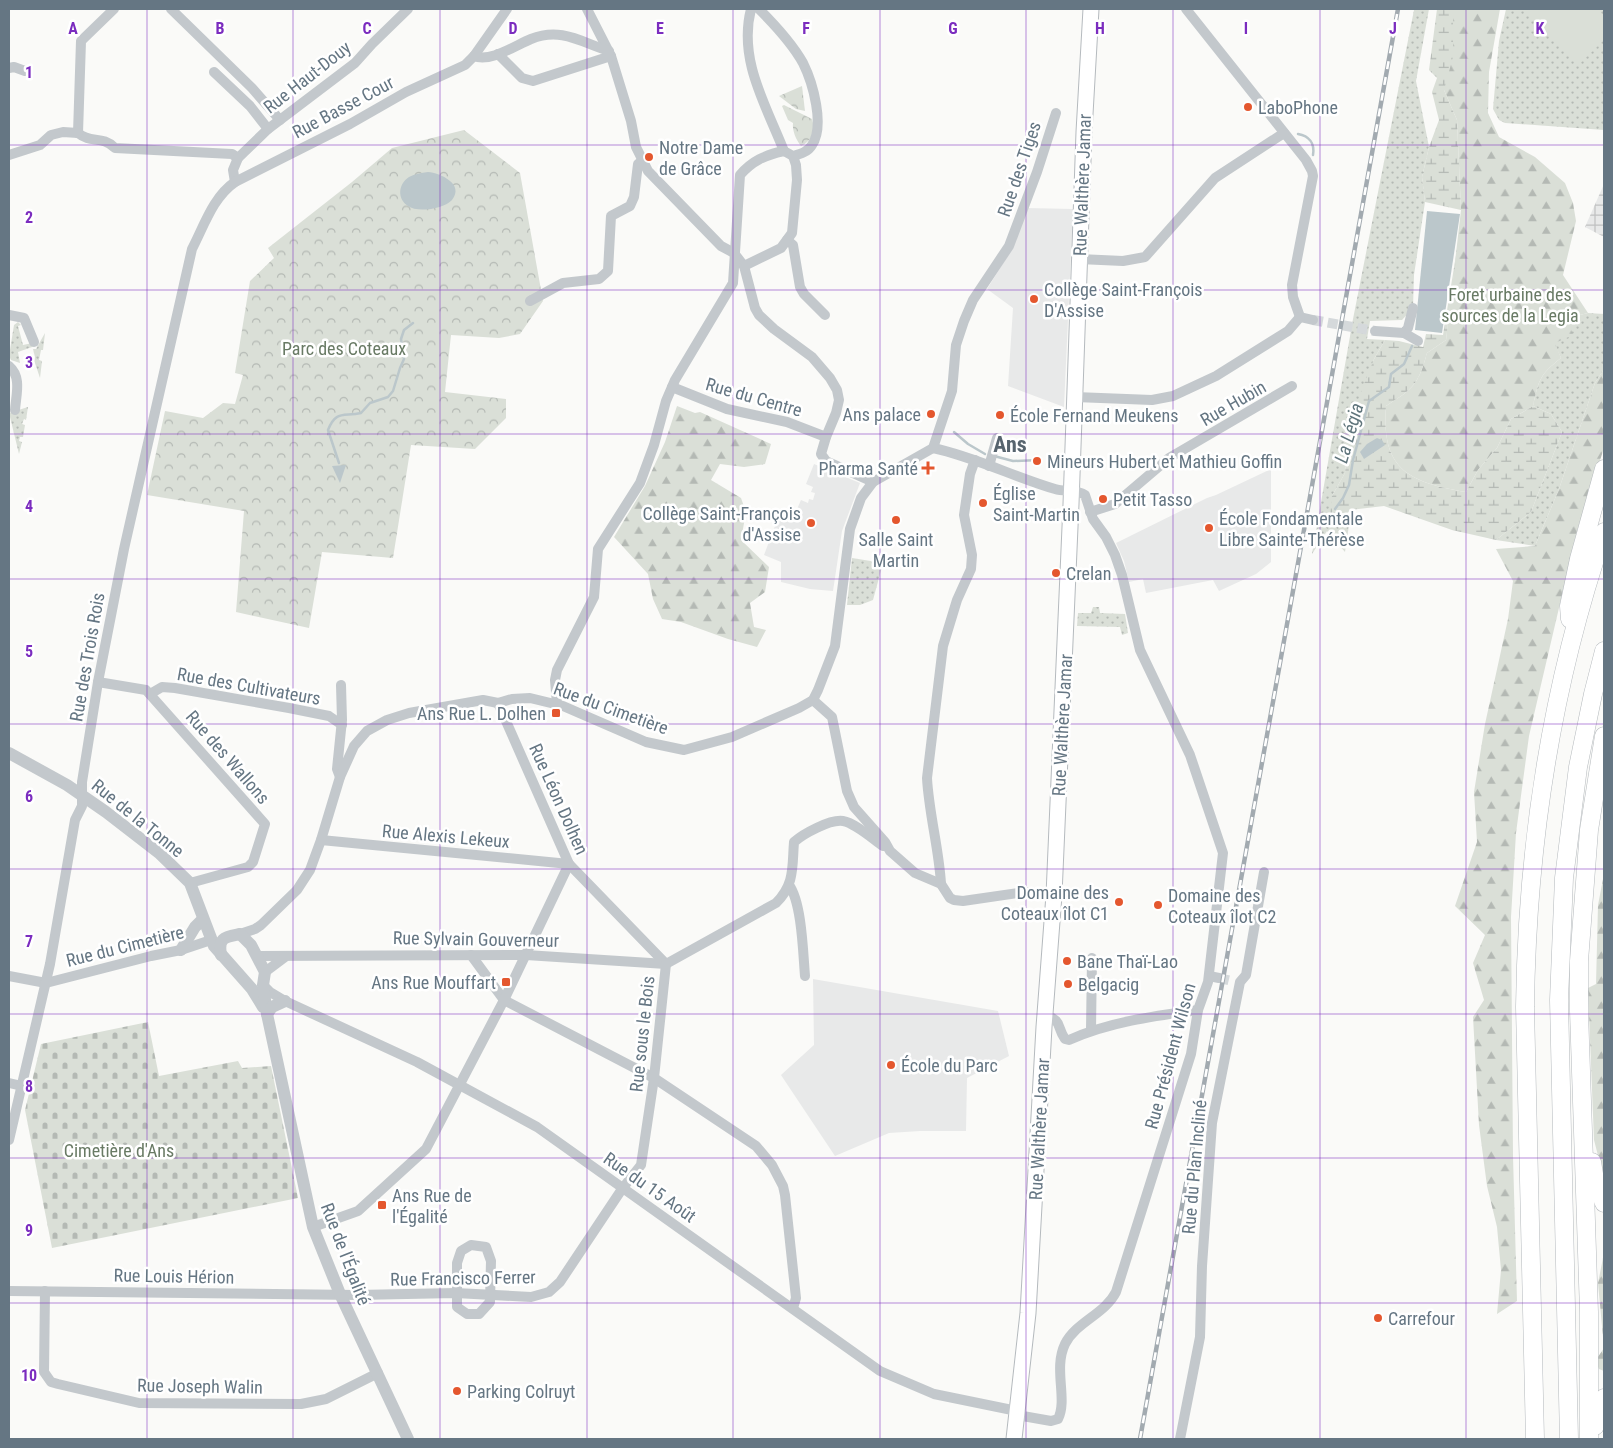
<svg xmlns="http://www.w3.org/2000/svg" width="1613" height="1448" font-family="'Roboto Condensed',sans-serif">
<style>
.built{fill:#e8e9e9}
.industrial{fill:url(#industrial-grid)}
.grass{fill:url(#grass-dots)}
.forest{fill:url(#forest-firs)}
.wetland{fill:url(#wetland-marsh)}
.cemetery{fill:url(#cemetery-stones)}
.park{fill:url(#park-crowns)}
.pitch{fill:#dadfd7}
.water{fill:#bbc7cb}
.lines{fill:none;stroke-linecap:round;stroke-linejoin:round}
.stream{stroke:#bbc7cb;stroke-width:2.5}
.minor-tunnel{stroke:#d5d9db;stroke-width:10;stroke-dasharray:10 5;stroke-linecap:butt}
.primary-casing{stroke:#b5babe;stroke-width:17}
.motorway-casing{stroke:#b4b9bd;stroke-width:19}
.minor{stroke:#c3c8cc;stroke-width:10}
.tertiary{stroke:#c3c8cc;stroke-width:12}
.primary{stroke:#fff;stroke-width:15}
.motorway{stroke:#fff;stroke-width:18}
.rail-casing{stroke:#a2aab0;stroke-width:4.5}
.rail{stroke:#fff;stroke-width:2.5;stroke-dasharray:8;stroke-linecap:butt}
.grid{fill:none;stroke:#7b2cbf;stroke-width:1;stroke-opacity:0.55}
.poi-dot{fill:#e4572e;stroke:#fff;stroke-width:2}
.labels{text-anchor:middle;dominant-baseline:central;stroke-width:5;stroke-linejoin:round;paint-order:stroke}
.street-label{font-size:18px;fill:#657683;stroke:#fff}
.poi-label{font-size:18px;fill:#657683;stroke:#fff;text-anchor:start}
.park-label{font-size:18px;fill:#687a64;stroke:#fff}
.water-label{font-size:19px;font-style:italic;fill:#60757c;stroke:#fff}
.district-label{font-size:22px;font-weight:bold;fill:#57646e;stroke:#fff}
.grid-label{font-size:16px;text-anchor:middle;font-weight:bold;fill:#7b2cbf;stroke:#fff;stroke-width:5;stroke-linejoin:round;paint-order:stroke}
</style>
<defs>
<pattern id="industrial-grid" width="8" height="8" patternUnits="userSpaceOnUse" patternTransform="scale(1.25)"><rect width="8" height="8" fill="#e8e9e9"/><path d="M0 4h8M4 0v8" fill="none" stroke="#c0c1c2"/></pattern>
<pattern id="grass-dots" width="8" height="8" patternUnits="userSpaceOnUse" patternTransform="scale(1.25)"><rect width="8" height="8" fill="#dadfd7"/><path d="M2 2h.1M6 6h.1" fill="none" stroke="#b4b9b4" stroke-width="1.8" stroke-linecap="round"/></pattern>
<pattern id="forest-firs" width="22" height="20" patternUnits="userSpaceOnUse" patternTransform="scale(1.25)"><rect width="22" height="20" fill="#dadfd7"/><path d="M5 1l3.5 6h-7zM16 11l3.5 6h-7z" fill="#b4b9b4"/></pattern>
<pattern id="wetland-marsh" width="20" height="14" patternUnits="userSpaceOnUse" patternTransform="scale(1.25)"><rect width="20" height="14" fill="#dadfd7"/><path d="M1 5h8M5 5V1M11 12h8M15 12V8" fill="none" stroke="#b4b9b4"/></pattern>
<pattern id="cemetery-stones" width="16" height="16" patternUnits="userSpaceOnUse" patternTransform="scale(1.25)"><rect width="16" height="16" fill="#dadfd7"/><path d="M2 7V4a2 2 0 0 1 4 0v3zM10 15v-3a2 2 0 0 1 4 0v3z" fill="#b4b9b4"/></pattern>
<pattern id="park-crowns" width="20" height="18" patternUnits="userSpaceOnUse" patternTransform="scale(1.25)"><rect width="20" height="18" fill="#dadfd7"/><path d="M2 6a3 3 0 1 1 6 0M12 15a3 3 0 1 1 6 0" fill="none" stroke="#b4b9b4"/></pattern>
</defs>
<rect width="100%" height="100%" fill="#fafaf8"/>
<g class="built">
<path d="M1026 208 1073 209 1064 407 1008 386 1013 308 987 289 1009 254Z"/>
<path d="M814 464 860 483 842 531 833 591 810 589 781 582V562L764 555 781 510 794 516 801 500 808 503 809 499 813 500 815 493 811 492 813 487 806 484Z"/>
<path d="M1271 469V562L1256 574 1219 591 1213 580 1146 593 1143 579 1129 582 1124 561 1116 543 1207 498 1216 495Z"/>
<path d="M813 979 998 1011 1009 1056 967 1078 966 1131H920L889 1133 835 1156 781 1075 814 1045Z"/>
</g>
<path class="industrial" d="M1604 184V237L1585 227Z"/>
<g class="grass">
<path d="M1420 9H1429L1416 81 1429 147 1422 177 1425 202 1414 275 1413 308 1402 320 1370 321 1367 339 1385 340 1374 359 1347 447 1345 473 1332 496 1337 524 1349 525 1345 552 1327 531 1312 554 1353 319 1414 10Z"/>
<path d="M1506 9H1604V130L1505 123 1499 120 1493 109 1499 41Z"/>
<path d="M1588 313 1604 314V369L1595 383 1559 489 1535 546 1496 540 1531 512 1562 432 1551 414 1533 406C1539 380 1539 375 1561 358L1554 343 1567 318Z"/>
<path d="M18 322 21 325 18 326 23 345 37 342 35 346 18 352 20 363 11 360 9 356 14 325Z"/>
<path d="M45 333 43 350H41L39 360 42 361 40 378 34 360 35 357 33 349H36Z"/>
<path d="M28 407 26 420 24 419 22 424 25 425 23 437H20L19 441 22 442 19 454 9 413Z"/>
<path d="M852 558 883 563 873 600 860 605H847Z"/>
<path d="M1093 607H1099L1100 613 1125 614 1128 633 1122 635 1120 627 1077 626 1078 613H1091Z"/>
</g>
<g class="forest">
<path d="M1439 9H1500L1489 72 1488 113 1499 137 1535 157 1565 183 1573 203 1576 221 1563 275 1588 313 1567 318 1573 335 1555 343 1561 358C1539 375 1539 380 1533 406L1511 419 1497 448 1478 470 1466 492C1409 482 1381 470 1386 406 1414 388 1418 385 1427 353L1446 340 1461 210 1457 120 1444 90Z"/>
<path d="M1604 369V448L1577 531 1529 736 1516 833 1511 917 1513 1156 1517 1301 1497 1314 1501 1270 1497 1227 1487 1186 1479 1125 1473 1017 1484 1000 1473 963 1485 935 1455 906 1477 842 1474 792 1485 724 1508 619 1513 581 1496 549 1535 546 1559 489 1595 383Z"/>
<path d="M677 406 695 413 700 412 771 444 765 464 744 467 720 464 711 480 741 498 746 512 741 540 769 567 765 592 750 603 754 627 766 630 757 647 728 639 681 622 662 619 653 599 648 574 614 537 645 486 665 442Z"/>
<path d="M1604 874V1179L1594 1140 1588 988 1596 984 1598 905Z"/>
<path d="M1604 1253V1371L1599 1369 1595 1361 1604 1348 1598 1283Z"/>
</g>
<g class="wetland">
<path d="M1437 9H1453V57L1444 90 1457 120 1461 210 1425 202 1422 177 1429 147 1439 120 1432 92 1437 78 1429 70Z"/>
<path d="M1458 243 1446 340 1427 353C1418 385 1414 388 1386 406 1381 470 1409 482 1466 492L1478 470 1497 448 1511 419 1533 406 1551 414 1562 432 1531 512 1496 540 1452 530 1384 506 1350 510 1337 525 1329 522 1332 496 1345 473 1347 447 1352 432 1360 394 1374 359 1385 340 1399 341 1423 347 1426 334 1443 335Z"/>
</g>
<path class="cemetery" d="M148 1022 159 1076 238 1061 242 1068 271 1066 298 1198 52 1248 25 1110 41 1044Z"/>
<g class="park">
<path d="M802 86 805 111 796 109 779 96Z"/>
<path d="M784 105 812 119C816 131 812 141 801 146 796 140 792 130 793 123L788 120 782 106Z"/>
<path d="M464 130 520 173 543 301 520 334 499 338 451 335 445 392 506 399V418L475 449 411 445 393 558 322 552 309 628 236 612 244 511 147 495 165 411 203 418 223 403 235 404 243 375 235 373 250 281 274 258 268 248 352 182 392 148Z"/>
</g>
<path class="pitch" d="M1525 9H1593L1604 21V40L1578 65Z"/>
<g class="water">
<path d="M428 172C440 173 465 184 452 200 444 209 417 213 408 206 397 199 398 184 409 177 415 174 421 173 428 172Z"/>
<path d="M1427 211 1460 214 1442 333 1415 330Z"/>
<path d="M1377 438 1382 440 1385 445 1364 459 1360 452 1367 444Z"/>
<path d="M346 465 340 483 332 466Z"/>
</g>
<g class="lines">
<g class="stream">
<path d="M1298 134C1309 136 1315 143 1313 155"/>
<path d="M954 432 968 444 985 454"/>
<path d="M994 456 1013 461 1039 460"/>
<path d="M339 463 328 430C336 410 343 417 361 413L370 403 388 397 393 391 400 368 404 359 401 339 404 330 413 323"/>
<path d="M1335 509 1343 498 1349 485 1353 460 1369 401 1389 387 1391 374 1404 364 1412 346"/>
</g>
<g class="minor-tunnel">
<path d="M1313 320 1375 331"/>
<path d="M1219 978 1232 981"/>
</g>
<defs>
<path id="primary" d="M1014 1439 1028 1313 1044 1027 1054 895 1071 504 1084 132 1091 9"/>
<g id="motorway">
<path d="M1570 619 1569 606 1579 559 1604 469"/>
<path d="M1592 1162 1595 1180 1604 1203"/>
<path d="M1595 1426 1604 1398"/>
<path d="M1535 1439 1525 1007C1527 844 1551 687 1604 532"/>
<path d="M1569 1439 1559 1000 1564 878 1578 767 1593 694 1604 651"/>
<path d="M1589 1439V1312L1579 1011V961L1589 830 1604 736"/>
</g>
</defs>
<use href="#primary" class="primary-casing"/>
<use href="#motorway" class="motorway-casing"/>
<g class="minor">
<path d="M171 9 252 88 280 120"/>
<path d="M587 9 611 56 631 121 636 147 648 171 721 246 734 253 744 266 755 308 759 315 774 329 812 357 830 378 837 390 839 400 836 413 826 437 821 454 826 461 873 482"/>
<path d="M751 9C738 60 766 105 784 151L793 156C800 154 808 152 812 145 825 126 813 83 803 63 792 43 775 25 759 9"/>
<path d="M1186 9 1306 160 1312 171 1313 176 1292 285 1293 297 1300 317"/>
<path d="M498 54 522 78 533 81 611 56"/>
<path d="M474 56C490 63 516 45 531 39 561 27 581 42 609 51"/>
<path d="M9 68 14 67 25 71"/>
<path d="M214 72 250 106 268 129"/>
<path d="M78 133C91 144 102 135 115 148L232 154 238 158"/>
<path d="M78 133 81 41 114 9"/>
<path d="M9 155 40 145 51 135 63 132 78 133"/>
<path d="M235 182 233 170 238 158 268 129 355 63 372 44 408 9"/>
<path d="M787 240 793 245 800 287 804 294 825 315"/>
<path d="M1079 259 1123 261 1145 257 1215 178 1284 133"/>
<path d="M744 266 781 248 792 233 797 180 796 165 793 156"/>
<path d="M530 301 563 283 599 279 608 271 611 216 630 206 634 197 638 164 642 161"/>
<path d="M9 315 24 318 34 342"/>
<path d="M1300 317 1313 320"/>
<path d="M1375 331 1404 333 1408 328 1413 308"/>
<path d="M1404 333 1418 341"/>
<path d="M9 366C22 377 16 395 15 410"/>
<path d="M672 387 727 409 787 422 826 437"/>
<path d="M1075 397 1152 400 1173 396 1216 376 1288 331 1300 317"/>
<path d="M933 448C975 457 1014 477 1055 489 1065 492 1077 489 1085 495L1093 519 1106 537 1115 555 1122 575 1140 650 1190 755 1223 853 1208 982 1198 1010 1191 1054 1116 1292C1105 1314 1076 1322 1065 1344 1053 1369 1068 1399 1058 1419L1051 1421 1017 1415"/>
<path d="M989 466 997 438"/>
<path d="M1090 512 1115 504 1169 458 1292 386"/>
<path d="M98 682 146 690 265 824 253 862 248 867 190 883"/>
<path d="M150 694 162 687 175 688 289 708 329 716 342 725"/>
<path d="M813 700 832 717 847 791 854 807 885 842 890 851 915 873 941 884 950 898 954 900 963 901 1025 892 1054 895"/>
<path d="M498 703 569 864 666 964"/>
<path d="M557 704 555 680 557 670 594 597 598 549 640 483 654 445 666 401 675 380 733 283 740 175C752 161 765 155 784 151"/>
<path d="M340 777 337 769 342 720 341 685"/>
<path d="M321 840 569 864"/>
<path d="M941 884C939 849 929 814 927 778L943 646 957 600 971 569 972 555 964 515 970 474 975 460"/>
<path d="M789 885C802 903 803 953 805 976"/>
<path d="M240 934 255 929 261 925 297 890 310 870 321 840 340 777 354 746 367 731 387 720 409 713 483 700 498 703 512 699 530 698 563 706 646 742 684 750 732 737 799 708 813 700 818 690 835 646 850 529 861 498 873 482 933 448 952 391 956 345 964 321 973 300 1009 246 1037 172 1056 113"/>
<path d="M471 955 504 1000 654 1078 756 1146 772 1165 783 1186 785 1195 796 1298 793 1308"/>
<path d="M257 956 526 955 666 964"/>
<path d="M666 964 776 903C795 884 792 867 794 842 803 834 830 819 843 821 855 823 873 839 883 846"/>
<path d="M265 972 285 957"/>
<path d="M9 976 46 983 151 956 181 950 211 940"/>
<path d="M1209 976 1219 978"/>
<path d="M263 985 270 992 285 1001 417 1062 537 1127 880 1371 934 1394 1017 1411"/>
<path d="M1045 1015C1063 1021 1056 1026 1065 1039L1069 1040C1109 1022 1154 1016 1198 1010"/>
<path d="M1091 1030 1092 958"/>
<path d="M9 1083 22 1086"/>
<path d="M9 1140 50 964 75 820 82 806V782L98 682 124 549 192 249C204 226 213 197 235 182L350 124 406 92 465 65 474 56 507 9"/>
<path d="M313 1227 358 1211 426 1149 504 1000 569 864"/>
<path d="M471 1245 486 1247 491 1261 490 1302 479 1314H467L457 1307V1263L461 1251Z"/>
<path d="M9 1291 357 1295 456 1293 531 1297 549 1292 560 1282 622 1189 641 1165 654 1078 666 964"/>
<path d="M45 1291 44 1372 51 1382 58 1384 139 1403 301 1404 326 1399 378 1373"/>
<path d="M1180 1439 1200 1337 1202 1266 1212 1123 1240 982 1246 975 1264 872"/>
</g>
<g class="tertiary">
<path d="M9 753 67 785 106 812 159 853 190 883 214 946 252 989 263 1007"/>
<path d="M181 950 195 927 202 920"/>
<path d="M221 955C218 937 225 937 240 934L251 945 265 972 263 985 267 1014 313 1227 340 1294 408 1439"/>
<path d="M267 1014 272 1007 285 1001"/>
</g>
<use href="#primary" class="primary"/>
<use href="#motorway" class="motorway"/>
<defs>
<path id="rail" d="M1140 1439 1398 9"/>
</defs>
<use href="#rail" class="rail-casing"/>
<use href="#rail" class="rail"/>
</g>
<path class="grid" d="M147 9V1439M293 9V1439M440 9V1439M587 9V1439M733 9V1439M880 9V1439M1026 9V1439M1173 9V1439M1320 9V1439M1466 9V1439M9 145H1604M9 290H1604M9 434H1604M9 579H1604M9 724H1604M9 869H1604M9 1014H1604M9 1158H1604M9 1303H1604"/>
<g class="poi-dot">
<circle cx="1248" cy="107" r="5"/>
<circle cx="649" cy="157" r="5"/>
<circle cx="1034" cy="299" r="5"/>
<circle cx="931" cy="414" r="5"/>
<circle cx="1000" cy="415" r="5"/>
<circle cx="1037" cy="461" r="5"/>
<path d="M925.5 460.5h5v5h5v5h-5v5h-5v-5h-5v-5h5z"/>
<circle cx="1103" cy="499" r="5"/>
<circle cx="983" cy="503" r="5"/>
<circle cx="896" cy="520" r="5"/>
<circle cx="811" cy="523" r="5"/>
<circle cx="1209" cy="528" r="5"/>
<circle cx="1056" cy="573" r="5"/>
<rect x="551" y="708" width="10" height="10" rx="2.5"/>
<circle cx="1119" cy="902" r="5"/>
<circle cx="1158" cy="905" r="5"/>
<circle cx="1067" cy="961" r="5"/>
<rect x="501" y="977" width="10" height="10" rx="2.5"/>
<circle cx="1068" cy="984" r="5"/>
<circle cx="891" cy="1065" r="5"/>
<rect x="377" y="1200" width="10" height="10" rx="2.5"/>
<circle cx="1378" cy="1318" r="5"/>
<circle cx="457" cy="1391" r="5"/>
</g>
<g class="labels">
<g class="street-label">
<text transform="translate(307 77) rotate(-38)">Rue Haut-Douy</text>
<text transform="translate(343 107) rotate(-28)">Rue Basse Cour</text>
<text transform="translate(1019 169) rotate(-71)">Rue des Tiges</text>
<text transform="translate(1082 185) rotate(-88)">Rue Walthère Jamar</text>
<text transform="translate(754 397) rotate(16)">Rue du Centre</text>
<text transform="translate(1233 403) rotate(-30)">Rue Hubin</text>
<text transform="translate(87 657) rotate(-80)">Rue des Trois Rois</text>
<text transform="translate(249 686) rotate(10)">Rue des Cultivateurs</text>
<text transform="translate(611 708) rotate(20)">Rue du Cimetière</text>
<text transform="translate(1062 725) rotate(-87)">Rue Walthère Jamar</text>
<text transform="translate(228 757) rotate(49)">Rue des Wallons</text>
<text transform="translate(559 799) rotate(66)">Rue Léon Dolhen</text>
<text transform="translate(138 818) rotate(39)">Rue de la Tonne</text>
<text transform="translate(446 836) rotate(5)">Rue Alexis Lekeux</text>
<text transform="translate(476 939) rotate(1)">Rue Sylvain Gouverneur</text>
<text transform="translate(125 946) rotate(-14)">Rue du Cimetière</text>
<text transform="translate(642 1034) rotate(-84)">Rue sous le Bois</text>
<text transform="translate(1170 1056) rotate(-75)">Rue Président Wilson</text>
<text transform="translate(1039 1129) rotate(-87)">Rue Walthère Jamar</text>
<text transform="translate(1194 1167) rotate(-85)">Rue du Plan Incliné</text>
<text transform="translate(650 1187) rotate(35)">Rue du 15 Août</text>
<text transform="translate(346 1254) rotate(69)">Rue de l'Égalité</text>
<text transform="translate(174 1276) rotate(1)">Rue Louis Hérion</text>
<text transform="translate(463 1278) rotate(-1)">Rue Francisco Ferrer</text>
<text transform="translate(200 1386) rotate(1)">Rue Joseph Walin</text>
</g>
<g class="poi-label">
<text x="1258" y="107">LaboPhone</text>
<text x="659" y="147">Notre Dame<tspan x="659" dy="21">de Grâce</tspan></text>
<text x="1044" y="289">Collège Saint-François<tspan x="1044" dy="21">D'Assise</tspan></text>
<text x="921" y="414" text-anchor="end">Ans palace</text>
<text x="1010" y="415">École Fernand Meukens</text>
<text x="1047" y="461">Mineurs Hubert et Mathieu Goffin</text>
<text x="918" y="468" text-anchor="end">Pharma Santé</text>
<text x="993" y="493">Église<tspan x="993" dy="21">Saint-Martin</tspan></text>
<text x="1113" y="499">Petit Tasso</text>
<text x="801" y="513" text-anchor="end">Collège Saint-François<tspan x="801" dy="21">d'Assise</tspan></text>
<text x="1219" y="518">École Fondamentale<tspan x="1219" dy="21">Libre Sainte-Thérèse</tspan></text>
<text x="896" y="539" text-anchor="middle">Salle Saint<tspan x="896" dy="21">Martin</tspan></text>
<text x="1066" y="573">Crelan</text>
<text x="546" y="713" text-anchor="end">Ans Rue L. Dolhen</text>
<text x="1109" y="892" text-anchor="end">Domaine des<tspan x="1109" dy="21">Coteaux îlot C1</tspan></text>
<text x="1168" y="895">Domaine des<tspan x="1168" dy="21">Coteaux îlot C2</tspan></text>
<text x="1077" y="961">Bane Thaï-Lao</text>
<text x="496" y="982" text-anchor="end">Ans Rue Mouffart</text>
<text x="1078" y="984">Belgacig</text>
<text x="901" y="1065">École du Parc</text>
<text x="392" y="1195">Ans Rue de<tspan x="392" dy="21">l'Égalité</tspan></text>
<text x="1388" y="1318">Carrefour</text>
<text x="467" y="1391">Parking Colruyt</text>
</g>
<g class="park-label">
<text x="1510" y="294">Foret urbaine des<tspan x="1510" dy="21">sources de la Legia</tspan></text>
<text x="344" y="348">Parc des Coteaux</text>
<text x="119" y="1150">Cimetière d'Ans</text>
</g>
<g class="water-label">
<text transform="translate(1349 433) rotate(-74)">La Légia</text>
</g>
<g class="district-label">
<text x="1010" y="444">Ans</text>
</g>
</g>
<g class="grid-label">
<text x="73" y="34">A</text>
<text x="220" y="34">B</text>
<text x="367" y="34">C</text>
<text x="513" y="34">D</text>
<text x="660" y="34">E</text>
<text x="806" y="34">F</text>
<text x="953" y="34">G</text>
<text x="1100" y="34">H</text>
<text x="1246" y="34">I</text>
<text x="1393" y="34">J</text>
<text x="1540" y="34">K</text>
<text x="29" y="78">1</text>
<text x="29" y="223">2</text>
<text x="29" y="368">3</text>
<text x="29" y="512">4</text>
<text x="29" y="657">5</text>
<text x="29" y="802">6</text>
<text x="29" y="947">7</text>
<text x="29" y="1092">8</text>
<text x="29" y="1236">9</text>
<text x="29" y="1381">10</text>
</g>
<rect width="1613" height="1448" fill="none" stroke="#657683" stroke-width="20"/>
</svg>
